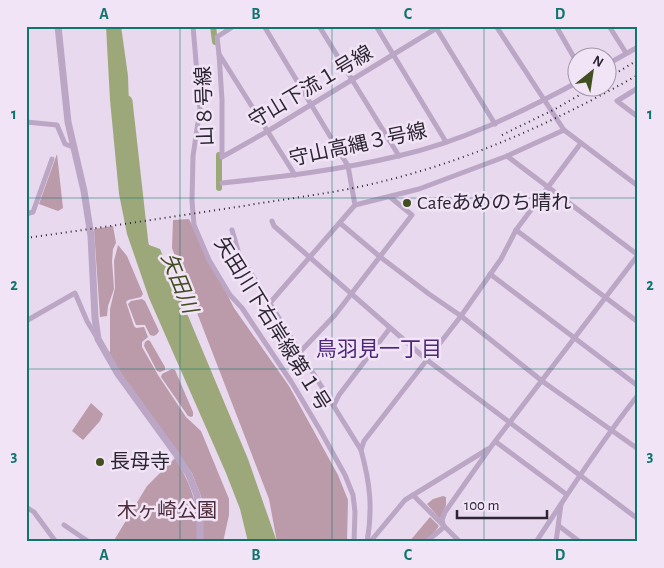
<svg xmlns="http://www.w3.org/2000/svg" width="664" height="568" font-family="'Alegreya Sans','Noto Sans JP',sans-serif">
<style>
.green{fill:#bb9aa9}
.water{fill:#9ca87a}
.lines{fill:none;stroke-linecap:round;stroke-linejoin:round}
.canal{stroke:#9ca87a;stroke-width:6}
.river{stroke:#9ca87a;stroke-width:11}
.minor{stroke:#bba6c5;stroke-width:5}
.tertiary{stroke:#bba6c5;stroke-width:7}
.rail{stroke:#2c2632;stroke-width:2;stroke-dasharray:1 4;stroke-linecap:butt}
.grid{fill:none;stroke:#0f766e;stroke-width:1;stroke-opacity:0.55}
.poi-dot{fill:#414f20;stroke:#f2e4f7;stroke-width:2}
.labels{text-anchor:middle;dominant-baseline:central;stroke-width:5;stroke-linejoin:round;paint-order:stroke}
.street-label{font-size:20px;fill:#2c2632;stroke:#f2e4f7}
.poi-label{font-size:20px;fill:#2c2632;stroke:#f2e4f7;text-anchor:start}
.park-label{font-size:20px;fill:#4d2c3a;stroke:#f2e4f7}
.water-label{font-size:21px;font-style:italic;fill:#414f20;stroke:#f2e4f7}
.neighbourhood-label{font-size:21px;fill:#4d2779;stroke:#f2e4f7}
.neatline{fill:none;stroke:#0f766e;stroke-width:2}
.grid-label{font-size:16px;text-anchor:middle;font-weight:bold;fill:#0f766e}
</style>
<rect width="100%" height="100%" fill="#e9d9ee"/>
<g class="green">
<path d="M57 154 63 208 58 211 39 204Z"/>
<path d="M189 219 234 308 289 386 338 475 348 500 347 542H277L269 499 172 248 173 220Z"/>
<path d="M113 226 116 243 113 249 112 261 114 289 108 306 107 316 100 317 94 229Z"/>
<path d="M118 245 127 256 143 294 141 297 128 300 126 302 134 326 136 328 144 327 148 337 142 342V347L158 375 186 417 201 431 229 499V515L223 542H203V510L201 496 192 473 120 373 109 353 110 351V309L115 288 114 261Z"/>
<path d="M142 299 145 301 159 331 157 334 154 336 150 335 145 325H136L128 304 131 301Z"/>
<path d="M148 340 150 341 165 367V370L160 372 157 371 144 346 145 342Z"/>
<path d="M172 369 175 370 193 412V416L191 417 188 416 161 377 162 374Z"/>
<path d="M91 403 103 414 100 421 83 440 72 431Z"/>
<path d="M175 458C192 486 200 508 197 542H113L147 486Z"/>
<path d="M443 496 446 497V505L440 519 427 504 433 499Z"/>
<path d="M430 517 439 526 427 542H409Z"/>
</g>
<path class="water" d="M106 26H121L128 76 132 191 141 242 160 249 248 459 277 542H248L240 509 226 473 149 298 127 234 119 194 110 100Z"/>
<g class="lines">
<g class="canal">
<path d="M213 26 215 42"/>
<path d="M219 188V155"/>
</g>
<path class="river" d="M127 101 143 244 147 256"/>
<g class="minor">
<path d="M193 26 200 109 193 156 192 201 194 225 209 260 230 295 242 308 292 383 320 430 345 475 353 495 355 512 354 542"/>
<path d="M234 26 217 37 219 54 295 175"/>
<path d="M264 26 348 166 355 205 269 304"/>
<path d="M319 26 399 156"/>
<path d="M376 26 446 142"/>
<path d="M435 26 495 124"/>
<path d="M496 26 564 130 638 186"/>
<path d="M556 26 576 61"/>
<path d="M609 26 626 53"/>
<path d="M219 54 222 100V157L268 131 440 26"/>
<path d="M606 65 638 47"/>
<path d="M638 88 617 101 638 117"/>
<path d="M26 122 57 125 65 144 73 147"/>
<path d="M507 156 638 255"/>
<path d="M222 183C281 177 340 170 398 156 461 142 520 113 576 83"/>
<path d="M355 205 419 189 507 156 564 130"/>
<path d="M26 214 33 212 52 159"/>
<path d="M272 221 274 226 427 360 638 519"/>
<path d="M340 223 379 256 429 294 461 316 542 381 638 449"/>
<path d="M232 230 239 254 361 450C370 483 373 508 367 542"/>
<path d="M516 230 638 322"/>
<path d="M490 274 638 386"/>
<path d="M26 321 75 293 87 321 96 336"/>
<path d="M300 352 335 315 412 215 390 197"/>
<path d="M334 405 339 395 390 328"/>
<path d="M496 442 566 494"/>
<path d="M361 450 364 441 461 316 501 259 516 230 581 143"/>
<path d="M413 495 460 542"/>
<path d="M26 507 34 512 56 542"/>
<path d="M64 525 89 542"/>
<path d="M559 526 580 542"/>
<path d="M444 527 442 520 445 512 490 448 638 255"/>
<path d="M370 542 405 500 488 449"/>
<path d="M426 542 444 527"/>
<path d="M536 542C569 492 601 442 638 395"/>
<path d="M556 542 561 504"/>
</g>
<path class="tertiary" d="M58 26 68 122 84 191 91 236 95 318 98 339 118 374 176 454 189 475 197 495 200 515V542"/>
<g class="rail">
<path d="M606 79 638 60"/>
<path d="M502 135 555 109 592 88"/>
<path d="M26 238C99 228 171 217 243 206 290 198 338 193 384 181 474 159 558 120 638 75"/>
</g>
</g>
<path class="grid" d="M180 26V542M332 26V542M484 26V542M26 198H638M26 369H638"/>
<g class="poi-dot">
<circle cx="407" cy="203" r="5"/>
<circle cx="100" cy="462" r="5"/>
</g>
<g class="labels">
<g class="street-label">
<text transform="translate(311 87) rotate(-31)">守山下流１号線</text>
<text transform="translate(205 106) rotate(-92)">山８号線</text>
<text transform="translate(358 145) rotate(-12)">守山高縄３号線</text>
<text transform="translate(272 324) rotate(58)">矢田川下右岸線第１号</text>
</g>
<g class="poi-label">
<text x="417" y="203">Cafeあめのち晴れ</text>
<text x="110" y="462">長母寺</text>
</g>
<g class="park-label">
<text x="167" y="511">木ヶ崎公園</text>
</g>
<g class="water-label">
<text transform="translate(179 283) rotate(68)">矢田川</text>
</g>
<g class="neighbourhood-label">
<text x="379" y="349">鳥羽見一丁目</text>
</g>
</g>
<rect width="664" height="568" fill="none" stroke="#f2e4f7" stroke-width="55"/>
<g transform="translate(592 72) rotate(30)"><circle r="24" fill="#f2e4f7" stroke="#a398a8"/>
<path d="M0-4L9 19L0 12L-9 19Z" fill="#414f20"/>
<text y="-8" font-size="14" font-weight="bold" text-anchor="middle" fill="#2c2632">N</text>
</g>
<path d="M457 510v8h90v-8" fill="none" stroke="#2c2632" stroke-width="2.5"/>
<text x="464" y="510" font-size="15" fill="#2c2632" stroke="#f2e4f7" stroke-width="4" paint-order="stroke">100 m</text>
<rect x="28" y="28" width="608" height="512" class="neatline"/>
<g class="grid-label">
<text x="104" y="19">A</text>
<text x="256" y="19">B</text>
<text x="408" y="19">C</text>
<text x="560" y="19">D</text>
<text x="14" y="119">1</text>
<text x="650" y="119">1</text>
<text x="14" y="290">2</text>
<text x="650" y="290">2</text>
<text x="14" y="461">3</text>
<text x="650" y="461">3</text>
<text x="104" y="560">A</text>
<text x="256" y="560">B</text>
<text x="408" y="560">C</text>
<text x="560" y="560">D</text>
</g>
</svg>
